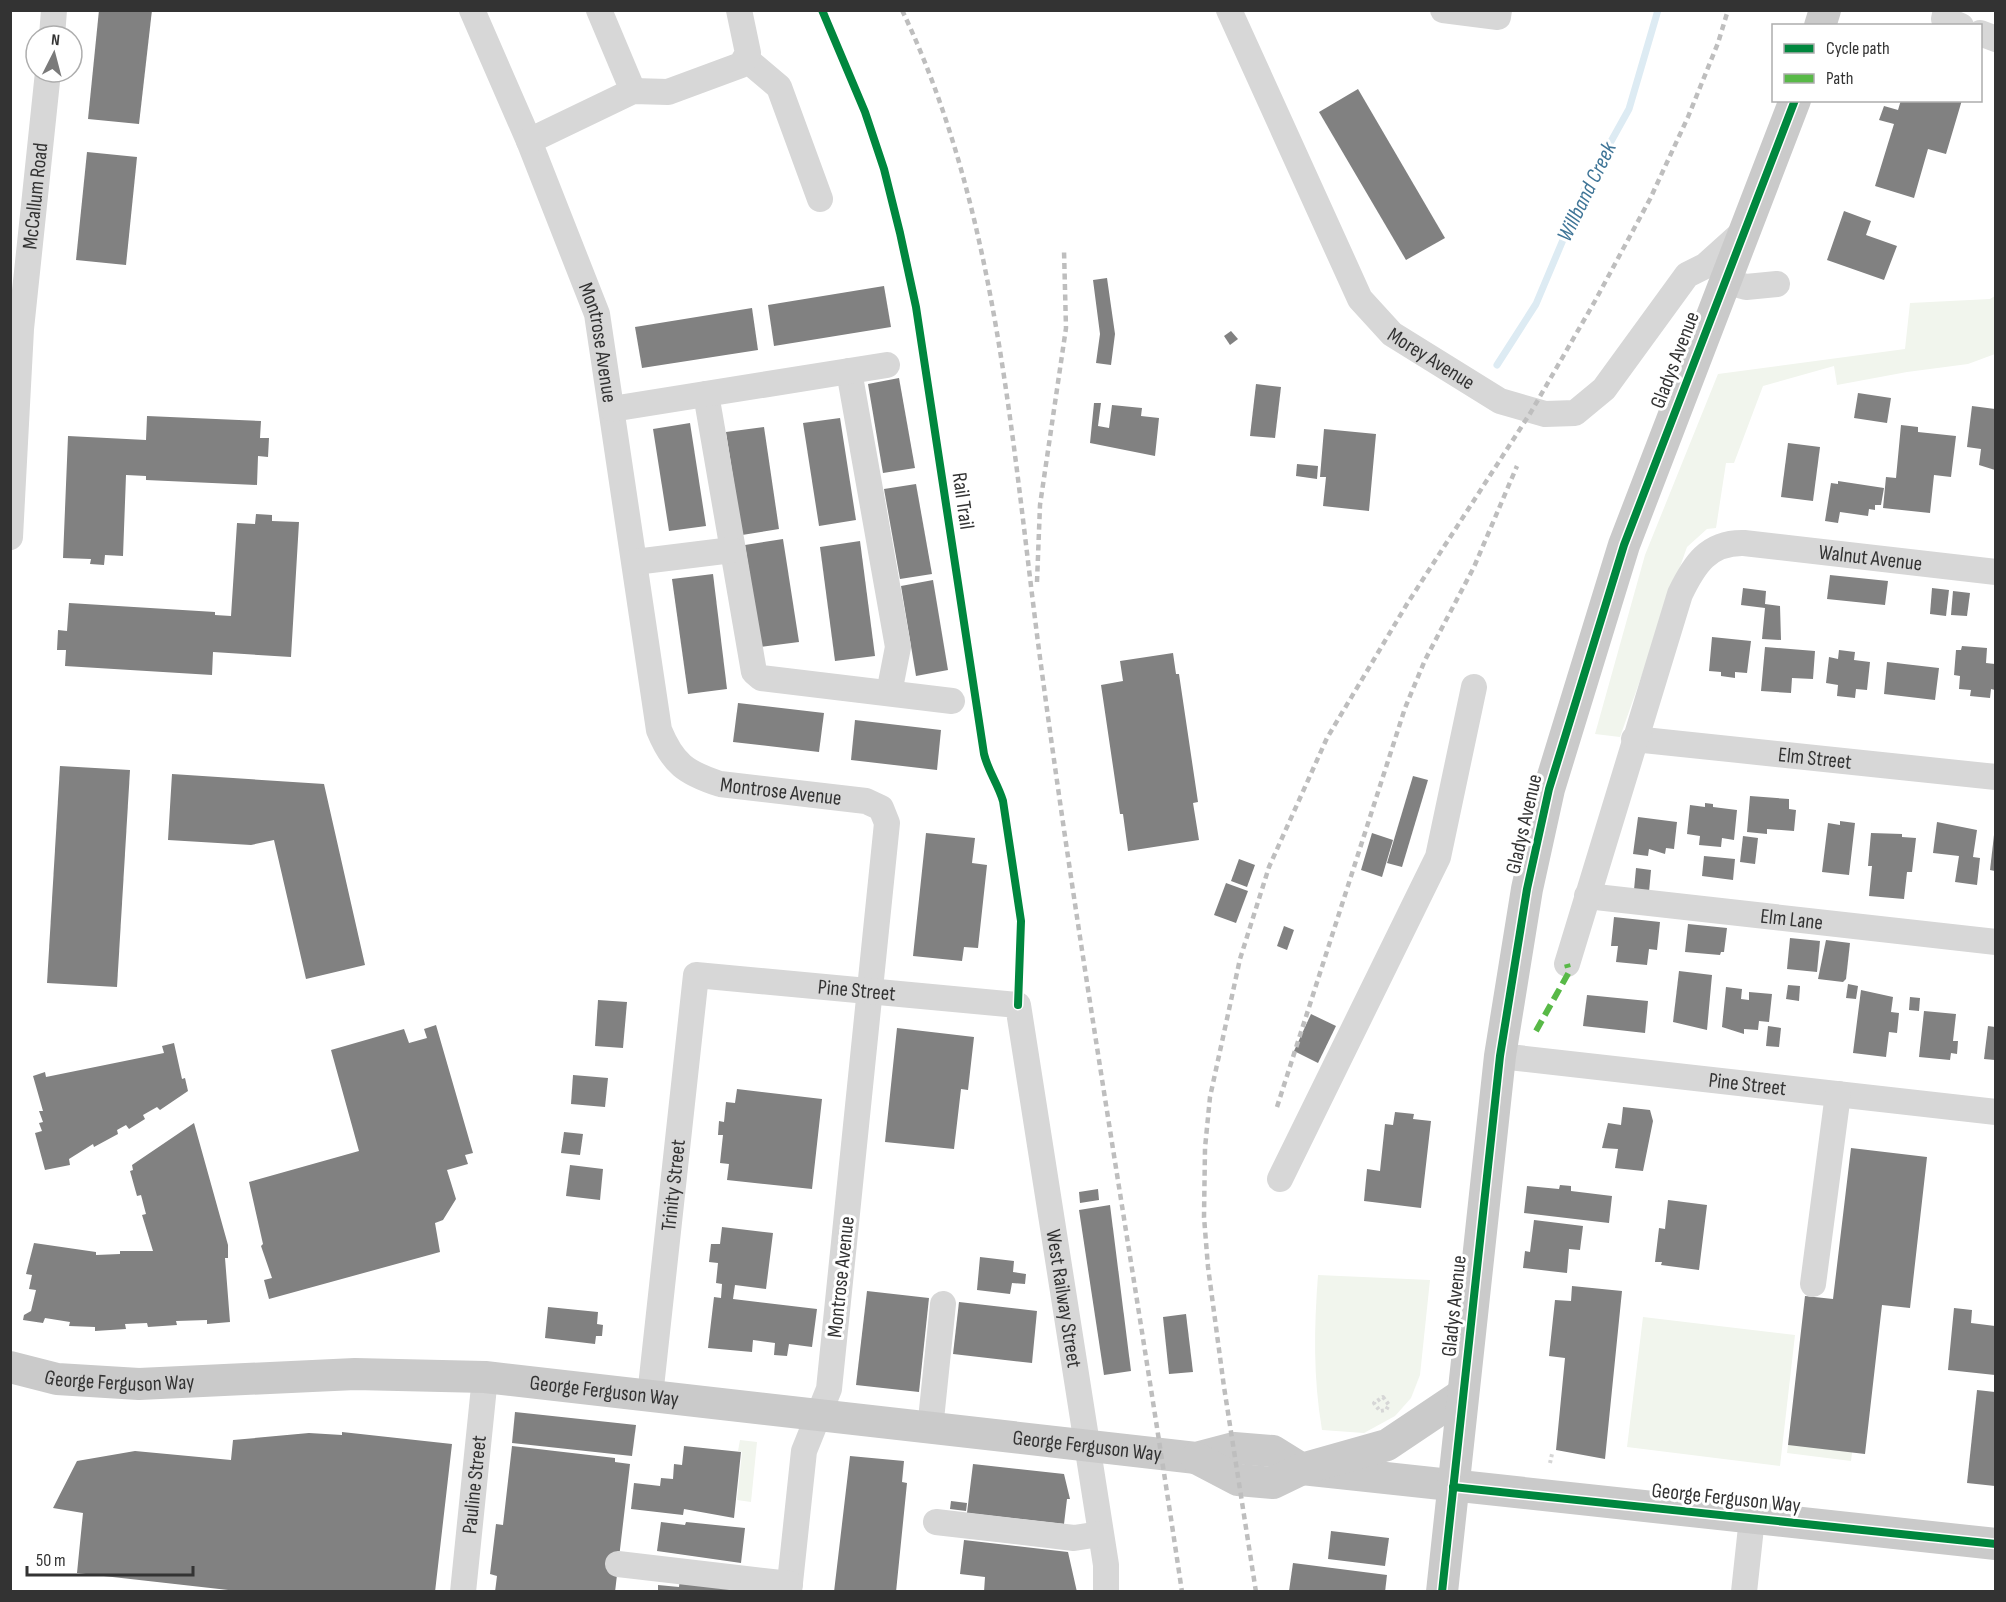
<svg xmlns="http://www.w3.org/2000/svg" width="2006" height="1602" font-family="'Sofia Sans Condensed',sans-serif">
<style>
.green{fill:#f1f5ed}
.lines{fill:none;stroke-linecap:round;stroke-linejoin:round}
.stream{stroke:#ddebf3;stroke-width:7}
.building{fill:#818181}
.path{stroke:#d6d6d6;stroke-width:4;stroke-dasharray:3 3;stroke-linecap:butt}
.minor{stroke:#d7d7d7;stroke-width:26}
.major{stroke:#cacaca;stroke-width:32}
.rail{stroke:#bebebe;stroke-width:4.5;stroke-dasharray:6 4.5;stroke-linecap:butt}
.quiet{stroke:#58b947;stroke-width:6;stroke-dasharray:12 6;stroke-linecap:butt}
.cycleway-casing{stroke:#fff;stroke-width:11}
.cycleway{stroke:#00873e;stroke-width:8}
.labels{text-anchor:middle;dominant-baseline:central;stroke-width:6;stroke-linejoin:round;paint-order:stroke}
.street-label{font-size:21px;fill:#333;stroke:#fff}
.water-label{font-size:22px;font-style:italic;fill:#3f7597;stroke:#fff}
</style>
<rect width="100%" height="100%" fill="#fff"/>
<g class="green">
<path d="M1995 296V354L1968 364 1907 372 1837 385 1834 366 1763 386 1734 463H1726L1716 528 1707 529 1687 547 1620 737 1595 734 1645 555 1718 374 1905 349 1910 303 1990 299Z"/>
<path d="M1318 1275 1430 1280 1420 1375 1411 1398 1395 1416 1364 1433 1322 1430C1313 1377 1314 1328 1318 1275Z"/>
<path d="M1643 1317 1795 1335 1780 1466 1627 1447Z"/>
<path d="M1791 1420 1855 1428 1851 1461 1787 1453Z"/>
<path d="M740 1440 757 1442 751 1502 737 1500 742 1452 738 1451Z"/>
</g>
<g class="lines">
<path class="stream" d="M1497 365 1536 304 1584 190 1629 109 1658 10"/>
</g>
<g class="building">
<path d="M99 10H152L139 124 88 119Z"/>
<path d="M1358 89 1445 238 1406 260 1319 112Z"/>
<path d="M1901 100H1962L1946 154 1928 149 1914 198 1875 186 1894 124 1879 120 1884 106 1898 110Z"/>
<path d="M87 152 137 157 126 265 76 260Z"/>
<path d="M1844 211 1871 221 1866 235 1897 246 1884 280 1827 260Z"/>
<path d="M1107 278 1115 334 1111 365 1096 363 1100 334 1093 280Z"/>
<path d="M884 286 891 327 774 346 768 305Z"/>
<path d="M752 308 758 350 642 368 635 327Z"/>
<path d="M1231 331 1238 339 1230 345 1224 336Z"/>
<path d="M899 378 915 468 883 473 868 384Z"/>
<path d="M1256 384 1281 387 1275 438 1250 436Z"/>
<path d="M1858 393 1891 398 1887 423 1854 418Z"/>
<path d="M1094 403H1101L1098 426 1109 428 1112 405 1142 408 1141 416 1159 418 1155 456 1090 443Z"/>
<path d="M1972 406 1995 409V470L1979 465 1981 449 1967 447Z"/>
<path d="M147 416 261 421 260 438H269L268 457 258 456 257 485 146 480V476L126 475 123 556 105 555 104 565 90 564 91 559 63 558 68 436 146 440Z"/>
<path d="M840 418 856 520 819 526 803 423Z"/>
<path d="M690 423 706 526 669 531 653 429Z"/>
<path d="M1901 425 1918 427V432L1956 436 1951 477 1934 475 1930 513 1883 508 1886 477 1896 478Z"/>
<path d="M764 427 779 529 742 535 726 432Z"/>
<path d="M1324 429 1376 434 1369 511 1323 506 1326 477H1320Z"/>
<path d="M1788 443 1820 447 1813 501 1781 497Z"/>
<path d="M1297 464 1318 466 1317 479 1296 476Z"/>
<path d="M1838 481 1884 488 1881 505H1875V510L1869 509 1868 516 1840 512 1838 523 1825 521 1831 483 1838 484Z"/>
<path d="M916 484 932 574 900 579 884 489Z"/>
<path d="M256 514 272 515V521L299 522 291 657 213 652 212 675 65 666 66 650H57L58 630 67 631 69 603 215 612V615L231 616 237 523 255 524Z"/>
<path d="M783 539 799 642 761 647 745 545Z"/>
<path d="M860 541 875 656 835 661 820 547Z"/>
<path d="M713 574 727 689 688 694 672 579Z"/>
<path d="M1830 575 1888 581 1885 605 1827 599Z"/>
<path d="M933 580 948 670 916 676 901 586Z"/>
<path d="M1743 588 1766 591 1765 604 1780 606 1781 640 1762 639 1765 608 1741 605Z"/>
<path d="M1932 588 1949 590 1946 616 1930 614Z"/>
<path d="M1953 591 1970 593 1967 616 1951 615Z"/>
<path d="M1712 637 1751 641 1747 673 1735 672V678L1721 676V672L1709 671Z"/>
<path d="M1962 646 1987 648 1986 663 1995 664V690L1991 689 1990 698 1970 696 1971 690 1959 689 1960 676 1954 675 1956 650H1961Z"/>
<path d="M1765 647 1815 651 1813 679 1792 678 1791 693 1761 691Z"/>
<path d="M1839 650 1855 652 1854 660 1870 662 1867 690 1856 689 1855 698 1837 696 1838 685 1826 683 1829 657 1838 659Z"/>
<path d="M1173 653 1176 674H1179L1198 802 1193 803 1199 840 1128 851 1123 814H1120L1101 685 1123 681 1120 661Z"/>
<path d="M1887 662 1939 668 1935 700 1884 694Z"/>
<path d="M738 703 824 713 819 752 733 742Z"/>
<path d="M855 720 941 730 937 770 851 760Z"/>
<path d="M60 766 130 770 117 987 47 983Z"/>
<path d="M172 774 324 784 365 965 306 979 274 840 251 845 168 840Z"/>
<path d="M1413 776 1428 780 1402 867 1387 863Z"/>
<path d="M1750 796 1789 799V809L1796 810 1794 831 1767 829V834L1747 832Z"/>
<path d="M1705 803 1713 804V807L1737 810 1734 840 1722 838 1721 847 1699 845 1700 836 1687 834 1690 805 1705 807Z"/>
<path d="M1638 817 1677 822 1674 849 1666 848 1665 854 1649 849 1648 856 1633 854Z"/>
<path d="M1840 821 1855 823 1849 875 1822 872 1828 823 1840 825Z"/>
<path d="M1937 822 1977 830 1973 857 1980 858 1977 885 1955 882 1959 856 1933 853Z"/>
<path d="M926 833 975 838 972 863 987 865 978 948 964 947 962 961 913 956Z"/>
<path d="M1372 833 1393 840 1382 877 1361 870Z"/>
<path d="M1871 833 1902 834V837L1916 838 1912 872H1907L1904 899 1869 896 1872 866H1868Z"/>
<path d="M1994 835H1995V871L1990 870Z"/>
<path d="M1743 836 1758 838 1755 864 1740 862Z"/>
<path d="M1704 856 1735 859 1733 880 1702 876Z"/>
<path d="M1239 859 1255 865 1247 887 1231 881Z"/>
<path d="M1636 868 1651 870 1649 892 1634 890Z"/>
<path d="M1226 883 1248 891 1236 923 1214 915Z"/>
<path d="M1614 917 1660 922 1657 950 1649 949 1647 965 1616 962 1618 946H1611Z"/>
<path d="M1688 924 1727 928 1724 952H1721L1720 955 1685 952Z"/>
<path d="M1284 926 1294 930 1287 950 1277 946Z"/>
<path d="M1790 938 1820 941 1817 972 1787 969Z"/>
<path d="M1826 940 1850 943 1846 979 1843 982 1818 979Z"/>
<path d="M1679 971 1712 975 1707 1030 1673 1022Z"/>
<path d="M1848 984 1858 986 1856 999 1846 998Z"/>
<path d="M1788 985 1800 986 1799 1001 1786 999Z"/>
<path d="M1726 987 1742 989 1741 999 1749 1000V992L1772 994 1769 1022 1759 1021 1758 1030 1744 1029V1034L1722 1027Z"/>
<path d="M1861 990 1893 997 1891 1012 1899 1013 1897 1033 1889 1032 1886 1057 1853 1053Z"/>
<path d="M1587 995 1648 1001 1645 1033 1583 1026Z"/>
<path d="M1910 997 1920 998 1919 1011 1909 1010Z"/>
<path d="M598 1000 627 1002 623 1048 595 1046Z"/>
<path d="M1924 1011 1956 1014 1953 1041H1958L1957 1054 1951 1053 1950 1060 1919 1057Z"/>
<path d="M1311 1014 1336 1026 1318 1063 1294 1051Z"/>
<path d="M436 1025 473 1153 465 1155 468 1164 447 1170 456 1199 443 1220 435 1223 440 1252 269 1299 264 1280 272 1278 261 1246 263 1244 249 1182 359 1151 331 1050 404 1029 409 1043 427 1038 424 1029Z"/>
<path d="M1768 1026 1781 1028 1779 1047 1766 1046Z"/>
<path d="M1988 1026 1995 1027V1060L1984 1059Z"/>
<path d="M897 1028 974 1037 968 1090 961 1089 954 1149 885 1142Z"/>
<path d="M174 1043 182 1079 185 1078 188 1091 160 1110 157 1107 143 1115 145 1119 129 1129 126 1125 117 1130 118 1134 94 1147 93 1144 69 1159 70 1165 45 1170 35 1133 42 1131 39 1123 43 1122 39 1111H43L33 1076 45 1072 46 1077 164 1053 162 1046Z"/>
<path d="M573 1075 608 1078 605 1107 571 1104Z"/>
<path d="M737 1089 822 1099 812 1189 727 1180 729 1164 720 1163 723 1135H718L719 1121 724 1122 726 1102 735 1103Z"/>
<path d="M1623 1107 1650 1110 1653 1121 1643 1171 1615 1168 1618 1149 1602 1148 1608 1123 1621 1125Z"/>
<path d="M1395 1112 1414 1114 1413 1119 1431 1121 1421 1208 1364 1201 1367 1169 1380 1171 1385 1124 1393 1125Z"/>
<path d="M194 1123 228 1245V1258H225L230 1322 207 1324V1320L176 1321 177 1325 148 1327 147 1323 125 1324 126 1329 95 1331V1327L69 1326 70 1322 45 1318 43 1323 23 1320 24 1315 31 1311 36 1290 29 1289 32 1275 26 1274 34 1243 96 1252V1255L120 1254V1251H153L142 1215 146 1214 141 1195 137 1196 130 1171 133 1170 132 1165Z"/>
<path d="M564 1132 583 1134 580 1155 561 1153Z"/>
<path d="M1851 1148 1927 1157 1910 1308 1882 1305 1865 1454 1788 1445 1805 1296 1833 1299Z"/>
<path d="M570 1165 603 1169 600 1200 566 1196Z"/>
<path d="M1560 1185 1571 1186V1191L1612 1196 1609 1223 1524 1213 1527 1186 1559 1189Z"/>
<path d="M1098 1189 1099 1200 1080 1203 1079 1192Z"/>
<path d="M1668 1200 1707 1205 1699 1270 1661 1265 1662 1262H1655L1659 1228 1665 1229Z"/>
<path d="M1110 1205 1131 1371 1104 1375 1079 1210Z"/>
<path d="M1534 1220 1583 1226 1580 1250 1569 1249 1567 1273 1523 1268 1525 1251 1530 1252Z"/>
<path d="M722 1227 773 1233 766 1289 735 1285 733 1299 817 1309 812 1347 789 1344 787 1356 774 1355 775 1343 753 1340 752 1352 708 1348 714 1297 721 1298 722 1284 716 1283 718 1263 709 1262 711 1244H720Z"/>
<path d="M980 1257 1014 1261 1013 1272 1026 1274 1025 1284 1012 1283 1010 1294 977 1290Z"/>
<path d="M1572 1286 1622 1291 1605 1459 1556 1450 1565 1358 1549 1356 1555 1300 1571 1301Z"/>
<path d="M867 1291 929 1298 919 1392 856 1385Z"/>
<path d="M959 1302 1037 1311 1032 1363 953 1354Z"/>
<path d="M548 1307 598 1312 597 1324 603 1325 602 1336H596L595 1344 545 1338Z"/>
<path d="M1954 1308 1972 1310 1971 1323 1995 1326V1375L1948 1370Z"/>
<path d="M1186 1314 1193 1372 1169 1374 1163 1317Z"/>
<path d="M1977 1390 1995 1392V1486L1967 1483Z"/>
<path d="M515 1412 636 1425 632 1456 512 1443Z"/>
<path d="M342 1432 452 1444 435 1592H246L77 1573 83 1513 53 1508 77 1461 135 1451 231 1460 233 1440 309 1433 342 1435Z"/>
<path d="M512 1446 615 1458V1462L630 1464 615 1592H495L497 1576 490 1574 496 1524 503 1525Z"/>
<path d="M684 1446 741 1452 734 1518 684 1509 683 1515 631 1509 634 1483 660 1486 661 1478 673 1479 674 1464 682 1465Z"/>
<path d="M850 1456 904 1461 902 1482 907 1483 896 1592H834Z"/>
<path d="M973 1464 1064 1474 1070 1499H1067L1064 1524 967 1513Z"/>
<path d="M951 1501 967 1503 966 1511 950 1509Z"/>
<path d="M661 1522 685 1525 686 1522 745 1528 741 1563 657 1551Z"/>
<path d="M1331 1531 1389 1538 1385 1566 1328 1559Z"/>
<path d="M964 1540 1068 1552 1077 1592H984L985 1577 960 1574Z"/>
<path d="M1293 1563 1387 1575 1385 1592 1289 1591Z"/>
<path d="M680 1578 741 1585V1592H658V1585L679 1587Z"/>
</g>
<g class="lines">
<g class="path">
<path d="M1383 1397 1389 1405 1386 1410 1380 1411 1374 1403Z"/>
<path d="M1550 1463 1552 1454"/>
</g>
<g class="minor">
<path id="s1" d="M472 10 529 141 597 314 659 730C673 764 686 773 720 784L866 801 881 808 887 823 829 1389 804 1451 789 1592"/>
<path d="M599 10 633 91"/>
<path id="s2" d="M1229 10 1360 299 1392 334 1500 401 1545 414 1575 413 1604 389 1687 275 1705 266 1744 231"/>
<path d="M1443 10 1498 17 1499 10"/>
<path d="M1946 10 1944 19 1961 26"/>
<path d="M1980 33 1996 39"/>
<path d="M52 36 54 10"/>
<path d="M746 59 779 87 820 199"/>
<path d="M529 141 633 91 668 92 741 65 748 53 739 10"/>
<path d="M1724 281 1746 287 1777 284"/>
<path d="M849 371 898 647 889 693"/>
<path d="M706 394 754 672 761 678 952 701"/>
<path d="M612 409 887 365"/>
<path id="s3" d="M10 537 21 329 48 72"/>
<path d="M635 562 732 550"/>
<path id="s4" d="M1634 739 1996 777"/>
<path id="s5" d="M1587 896 1996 942"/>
<path id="s6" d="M1567 964 1680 594C1694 565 1708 542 1744 543L1996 572"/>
<path id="s7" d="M1500 1056 1996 1112"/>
<path d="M1280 1179 1438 857 1474 687"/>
<path d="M1813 1284 1838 1094"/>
<path id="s8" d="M650 1396 696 975 1018 1005 1106 1565V1592"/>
<path d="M930 1429 943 1304"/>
<path d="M936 1522 1074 1538 1100 1534"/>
<path d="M618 1564 790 1584"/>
<path id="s9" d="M463 1592 485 1377"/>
<path d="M1744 1592 1752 1518"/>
</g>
<g class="major">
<path d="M1820 26 1825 10"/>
<path id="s10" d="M10 1367 57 1379 139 1384 355 1374 485 1377 1196 1458 1234 1448 1273 1451 1302 1469 1996 1544"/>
<path d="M1196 1458 1238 1480 1273 1483 1302 1469 1387 1445 1463 1394"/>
<path d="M1442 1592 1500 1056 1527 889 1549 789 1624 545 1795 100"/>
</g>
<g class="rail">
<path d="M902 10C1001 218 1012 455 1043 680 1084 985 1137 1288 1182 1592"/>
<path d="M1037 582 1040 505 1066 328 1064 250"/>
<path d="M1277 1107 1405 708 1425 660 1474 567 1517 466"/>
<path d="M1256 1592 1224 1387 1208 1267 1204 1217 1205 1148 1210 1097 1240 959 1269 867 1327 738 1407 604 1531 412 1595 301 1650 199 1688 117 1718 43 1728 10"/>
</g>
<path class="quiet" d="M1536 1031 1569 972 1567 964"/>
<defs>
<g id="cycleway">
<path d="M822 10 865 112 884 169 900 233 916 307 984 754C988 771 998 784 1003 801L1021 921 1018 1005"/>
<path d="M1453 1487 1996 1544"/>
<path d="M1442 1592 1500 1056 1527 889 1549 789 1624 545 1795 100"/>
</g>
</defs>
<use href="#cycleway" class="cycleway-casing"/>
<use href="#cycleway" class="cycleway"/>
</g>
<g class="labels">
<g class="street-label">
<text stroke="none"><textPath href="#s3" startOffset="342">McCallum Road</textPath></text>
<text stroke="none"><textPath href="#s1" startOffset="357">Montrose Avenue</textPath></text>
<text stroke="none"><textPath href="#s2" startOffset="411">Morey Avenue</textPath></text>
<text transform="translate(1675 360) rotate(-69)">Gladys Avenue</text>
<text transform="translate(963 501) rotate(82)">Rail Trail</text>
<text stroke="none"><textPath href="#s6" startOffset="602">Walnut Avenue</textPath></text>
<text stroke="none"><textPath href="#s4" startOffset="182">Elm Street</textPath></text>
<text stroke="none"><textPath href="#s1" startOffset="896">Montrose Avenue</textPath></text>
<text transform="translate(1524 824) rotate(-77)">Gladys Avenue</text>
<text stroke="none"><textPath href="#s5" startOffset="206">Elm Lane</textPath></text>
<text stroke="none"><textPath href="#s8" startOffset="585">Pine Street</textPath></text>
<text stroke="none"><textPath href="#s7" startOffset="249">Pine Street</textPath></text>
<text stroke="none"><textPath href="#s8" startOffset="212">Trinity Street</textPath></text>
<text transform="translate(841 1277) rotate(-84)">Montrose Avenue</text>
<text stroke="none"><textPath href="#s8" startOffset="1044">West Railway Street</textPath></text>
<text transform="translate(1454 1306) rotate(-84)">Gladys Avenue</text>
<text stroke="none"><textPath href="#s10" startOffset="111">George Ferguson Way</textPath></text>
<text stroke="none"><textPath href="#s10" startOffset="597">George Ferguson Way</textPath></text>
<text stroke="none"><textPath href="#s10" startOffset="1083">George Ferguson Way</textPath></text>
<text stroke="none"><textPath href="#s9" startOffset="108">Pauline Street</textPath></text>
<text transform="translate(1726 1498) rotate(6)">George Ferguson Way</text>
</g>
<g class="water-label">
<text transform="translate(1587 192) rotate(-64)">Willband Creek</text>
</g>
</g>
<rect width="2006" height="1602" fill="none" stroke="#333333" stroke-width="24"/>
<rect x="1772" y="24" width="210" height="78" fill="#ffffff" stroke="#adadad" stroke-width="1.5"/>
<rect x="1784" y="44" width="30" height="9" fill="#00873e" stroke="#adadad" stroke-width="1.5"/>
<text x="1826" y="54" font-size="18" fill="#333333">Cycle path</text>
<rect x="1784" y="74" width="30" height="9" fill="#58b947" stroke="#adadad" stroke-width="1.5"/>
<text x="1826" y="84" font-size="18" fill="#333333">Path</text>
<g transform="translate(54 54) rotate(6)"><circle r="28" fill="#ffffff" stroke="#adadad" stroke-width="1.5"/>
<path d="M0-4.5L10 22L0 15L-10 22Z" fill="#7a7a7a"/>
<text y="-9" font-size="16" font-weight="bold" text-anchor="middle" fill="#333333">N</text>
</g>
<path d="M27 1566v9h166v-9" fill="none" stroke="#333333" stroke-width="3"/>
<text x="36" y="1566" font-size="18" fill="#333333" stroke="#ffffff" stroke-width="4.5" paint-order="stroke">50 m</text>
</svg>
